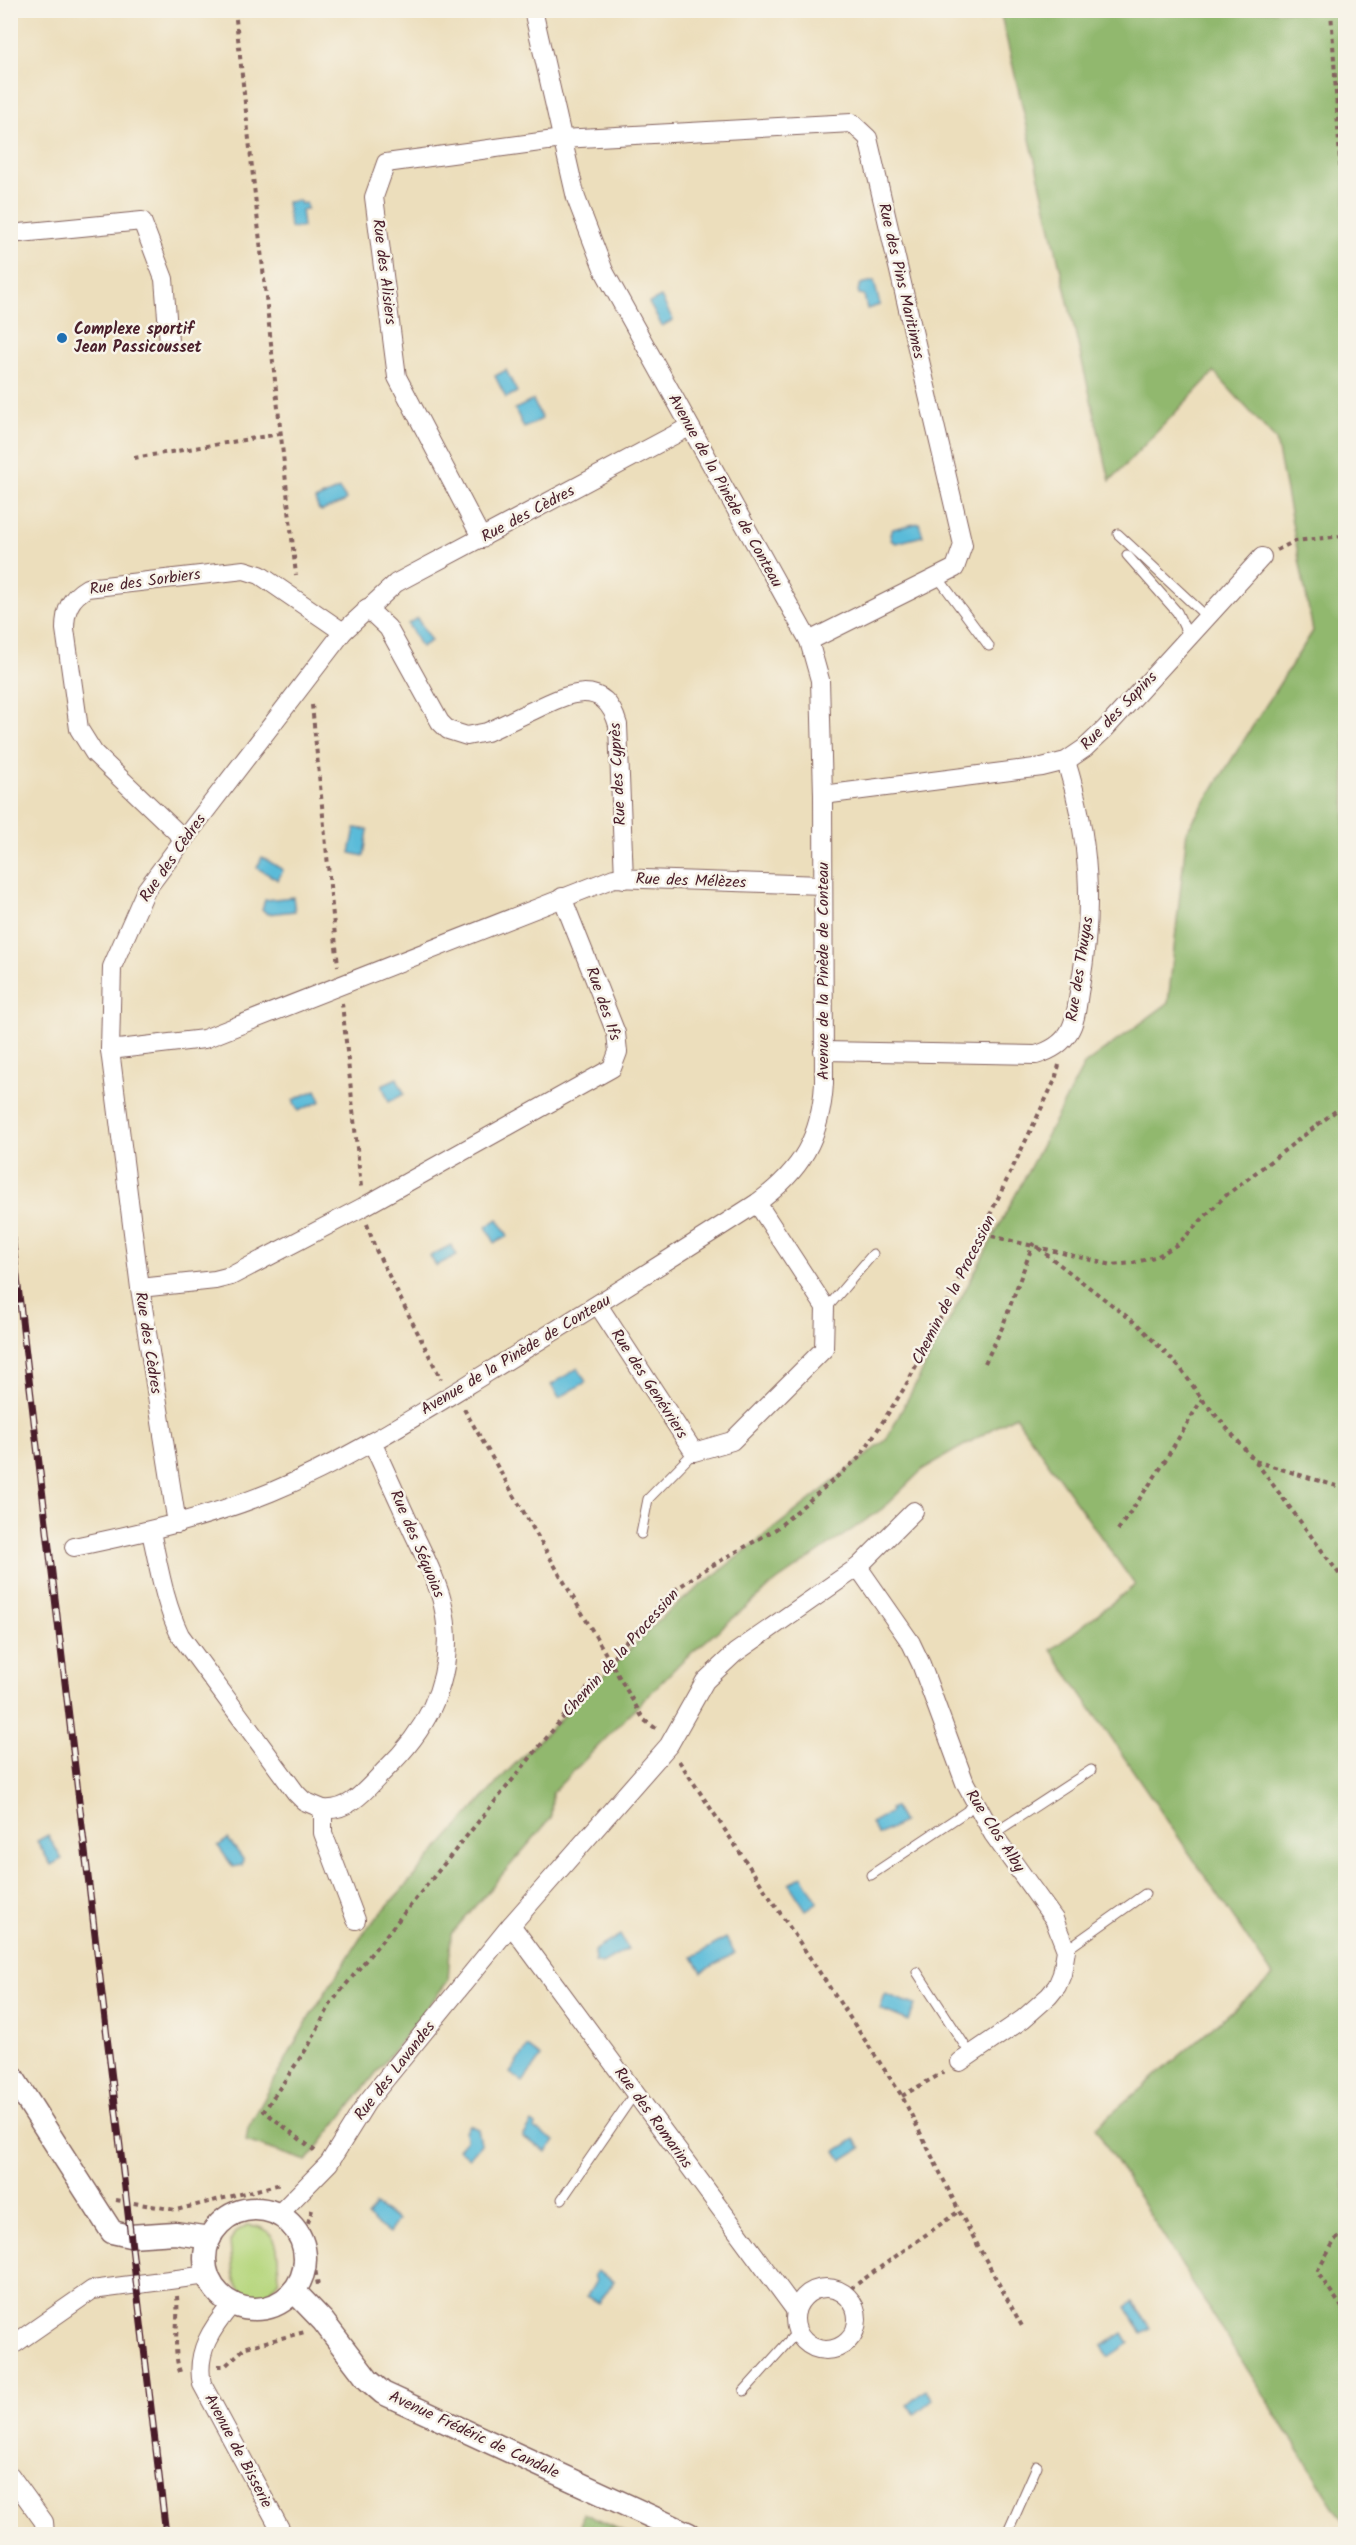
<svg xmlns="http://www.w3.org/2000/svg" width="1356" height="2545" font-family="Kalam,sans-serif">
<style>
.green{fill:#b7d77f;stroke:#807b55;stroke-width:1.5}
.forest{fill:#91b86e;stroke:#6e6c4c;stroke-width:1.5}
.water{fill:#5abbd9;stroke:#526d82;stroke-width:1.5}
.lines{fill:none;stroke-linecap:round;stroke-linejoin:round}
.service-casing{stroke:#83625e;stroke-width:11}
.minor-casing{stroke:#83625e;stroke-width:20}
.tertiary-casing{stroke:#83625e;stroke-width:25}
.path{stroke:#83625e;stroke-width:4;stroke-dasharray:4.5 4.5;stroke-linecap:butt}
.service{stroke:#fff;stroke-width:9}
.minor{stroke:#fff;stroke-width:18}
.tertiary{stroke:#fff;stroke-width:22}
.rail-casing{stroke:#4a1f2b;stroke-width:7}
.rail{stroke:#f7f3e8;stroke-width:4.5;stroke-dasharray:14;stroke-linecap:butt}
.poi-dot{fill:#1f6fb2;stroke:#f7f3e8;stroke-width:2}
.labels{text-anchor:middle;dominant-baseline:central;stroke-width:5;stroke-linejoin:round;paint-order:stroke}
.street-label{font-size:16px;fill:#4a1f2b;stroke:#f7f3e8}
.poi-label{font-size:16px;font-weight:bold;fill:#4a1f2b;stroke:#f7f3e8;text-anchor:start}
</style>
<rect width="100%" height="100%" fill="#f7f3e8"/>
<filter id="ink" filterUnits="userSpaceOnUse"><feTurbulence type="fractalNoise" baseFrequency=".0167" numOctaves="2"/><feDisplacementMap in="SourceGraphic" scale="12" xChannelSelector="R" yChannelSelector="G"/><feConvolveMatrix kernelMatrix="1 2 1 2 8 2 1 2 1" color-interpolation-filters="sRGB"/></filter>
<filter id="wash" filterUnits="userSpaceOnUse"><feTurbulence type="fractalNoise" baseFrequency=".008" numOctaves="4" result="noise"/><feDisplacementMap in="SourceGraphic" scale="24" xChannelSelector="R" yChannelSelector="G"/><feGaussianBlur stdDeviation="1.35" result="paint"/><feColorMatrix in="noise" values="0 0 0 0 0 0 0 0 0 0 0 0 0 0 0 0 0 1.4 0 .05"/><feComposite in="paint" operator="in"/></filter>
<g filter="url(#wash)">
<rect width="100%" height="100%" fill="#ecdebc"/>
<path class="green" d="M247 2225C283 2227 277 2253 279 2281L264 2296C229 2299 233 2268 230 2242L237 2231Z"/>
<g class="forest">
<path d="M1000 11H1345V2524L1095 2128 1273 1976 1051 1650 1135 1585 1015 1416 923 1469 882 1509 777 1581 682 1661 552 1793 551 1818 451 1934 448 1981 307 2161 246 2141 248 2128 309 2018 365 1931 505 1774 665 1614 886 1440 1084 1065 1168 1003 1187 830 1313 631 1276 440 1214 372 1110 481Z"/>
<path d="M583 2513 629 2534H584L581 2528Z"/>
</g>
<g class="water">
<path d="M300 201 301 204 306 203 307 209 301 210 303 227 290 228 287 202Z"/>
<path d="M874 281 880 305 867 309 864 295 859 294 858 290 861 284Z"/>
<path d="M661 297 673 320 662 326 649 303Z"/>
<path d="M506 370 517 392 506 398 495 376Z"/>
<path d="M533 400 542 419 524 428 515 409Z"/>
<path d="M339 489 346 499 344 502 322 511 319 510 315 500Z"/>
<path d="M919 523 923 536 896 543 891 540 890 534 893 529Z"/>
<path d="M417 618 431 641 421 647 408 624Z"/>
<path d="M355 828 368 830 364 856 350 853Z"/>
<path d="M262 857 283 870 278 880 257 868Z"/>
<path d="M293 897 295 911 267 914 262 909 265 900Z"/>
<path d="M397 1078 404 1094 389 1102 382 1085Z"/>
<path d="M316 1090 321 1101 298 1111 293 1100Z"/>
<path d="M498 1219 508 1236 495 1243 486 1227Z"/>
<path d="M451 1245 457 1255 436 1266 430 1256Z"/>
<path d="M578 1368 586 1382 559 1398 551 1385Z"/>
<path d="M894 1807 903 1822 878 1835 871 1823 891 1812 890 1809Z"/>
<path d="M48 1835 62 1859 51 1865 37 1841Z"/>
<path d="M228 1839 243 1859 242 1865 233 1867 218 1846Z"/>
<path d="M802 1876 818 1902 806 1910 789 1884Z"/>
<path d="M620 1935 628 1949 602 1964 595 1962 594 1951Z"/>
<path d="M726 1938 735 1953 702 1972 693 1957Z"/>
<path d="M885 1994 915 2005 909 2021 880 2009Z"/>
<path d="M528 2047 541 2057 523 2082 510 2073Z"/>
<path d="M532 2122 536 2125 535 2129 555 2141 547 2152 523 2137Z"/>
<path d="M469 2125 478 2129 481 2144 469 2158 458 2149 466 2140 465 2131Z"/>
<path d="M855 2139 861 2148 842 2160 836 2151Z"/>
<path d="M375 2205 398 2220 389 2233 367 2217Z"/>
<path d="M597 2271 614 2281 599 2303 587 2296 596 2281 594 2275Z"/>
<path d="M1133 2302 1150 2328 1142 2333 1126 2307Z"/>
<path d="M1123 2333 1129 2343 1108 2357 1102 2346Z"/>
<path d="M925 2390 933 2399 915 2414 907 2405Z"/>
</g>
</g>
<g filter="url(#ink)">
<g class="lines">
<defs>
<g id="service">
<path d="M1118 534 1207 617"/>
<path d="M1127 555 1177 612 1189 637"/>
<path d="M937 576 989 646"/>
<path d="M826 1309 873 1254"/>
<path d="M641 1534 648 1499 694 1452"/>
<path d="M993 1834 1091 1770"/>
<path d="M871 1875 967 1811 974 1801"/>
<path d="M1066 1950 1145 1894"/>
<path d="M917 1972 971 2055"/>
<path d="M562 2199 635 2093"/>
<path d="M744 2391 797 2332"/>
<path d="M1007 2534 1037 2466"/>
</g>
<g id="minor">
<path d="M10 234 142 221 164 279 169 342"/>
<path d="M482 539 397 377 374 197 386 163 562 139 852 123 868 138 963 545 955 568 809 641"/>
<path d="M367 608 388 628 440 722 448 730 467 736 487 732C503 725 518 717 534 710 567 694 604 676 618 725L624 879"/>
<path d="M823 795 1042 767 1066 761 1085 748 1105 729 1262 557"/>
<path d="M184 839 94 753 79 729 65 629C65 610 70 598 87 588L244 570 260 575 343 632"/>
<path d="M110 1050 204 1039 614 878 823 885"/>
<path d="M823 1051 1036 1055C1050 1051 1062 1044 1069 1032 1077 1019 1077 1002 1080 987 1094 908 1090 838 1066 761"/>
<path d="M140 1288 215 1280 231 1276 363 1207 612 1068 618 1052 616 1033 562 897"/>
<path d="M598 1305 694 1452 732 1441 824 1349 825 1307 757 1203"/>
<path d="M177 1524 140 1288 110 1050 112 967 146 890 184 839 343 632 396 583 689 427"/>
<path d="M151 1532C159 1567 164 1602 180 1635L296 1793 304 1801 323 1809V1833L356 1920"/>
<path d="M74 1547C141 1533 207 1518 271 1492 346 1461 415 1417 485 1374 576 1318 667 1261 757 1203 801 1171 821 1138 824 1083L823 795 820 680 809 641 604 271 576 198 533 10"/>
<path d="M858 1567 911 1643 921 1664 965 1783 993 1834 1054 1919 1066 1950 1062 1974 1057 1986 1049 1996 1023 2019 960 2062"/>
<path d="M323 1809C351 1812 368 1787 386 1769 434 1723 458 1668 442 1601 436 1578 424 1555 414 1534 400 1503 386 1473 372 1442"/>
<path d="M511 1925 796 2311"/>
<path d="M278 2215 329 2163 367 2102 511 1925 669 1745 705 1681 735 1653 858 1567 914 1511"/>
<circle cx="826" cy="2319" r="31"/>
<path d="M232 2304C212 2328 195 2352 202 2384L283 2534"/>
<path d="M10 2347 92 2290 208 2275"/>
<path d="M10 2475 44 2522 45 2534"/>
</g>
<g id="tertiary">
<path d="M10 2073 112 2232 130 2236 175 2233 210 2238"/>
<circle cx="255" cy="2259" r="50"/>
<path d="M294 2291 323 2321 368 2380 383 2393 689 2534"/>
</g>
</defs>
<use href="#service" class="service-casing"/>
<use href="#minor" class="minor-casing"/>
<use href="#tertiary" class="tertiary-casing"/>
<g class="path">
<path d="M235 10 296 575"/>
<path d="M1331 10 1346 261"/>
<path d="M134 458 280 434"/>
<path d="M1346 511 1343 536H1346"/>
<path d="M1277 550 1295 541 1343 536"/>
<path d="M312 705 338 966"/>
<path d="M342 1003 361 1187"/>
<path d="M367 1224 375 1248 441 1379"/>
<path d="M983 1234 1112 1265 1133 1263 1158 1256 1178 1244 1224 1197 1346 1103"/>
<path d="M985 1363 1002 1328 1033 1244 1138 1325 1181 1369 1202 1399 1255 1461 1346 1489"/>
<path d="M464 1409 644 1720 658 1730"/>
<path d="M1256 1462 1346 1583"/>
<path d="M1118 1530 1160 1469 1202 1399"/>
<path d="M679 1761 902 2096 959 2211 1023 2328"/>
<path d="M10 2039 19 2053"/>
<path d="M902 2096 944 2072"/>
<path d="M315 2151 264 2111 309 2045 331 2003 566 1714 622 1646 672 1592 701 1572 776 1529 860 1457 905 1387 932 1335 1055 1080 1059 1065"/>
<path d="M116 2200 176 2210 281 2184"/>
<path d="M312 2210 307 2226 318 2285"/>
<path d="M1346 2232 1335 2240 1317 2272 1346 2313"/>
<path d="M843 2294 959 2211"/>
<path d="M177 2296C179 2321 172 2349 180 2372"/>
<path d="M218 2366H225L246 2347 305 2332"/>
<path d="M710 2528 723 2534"/>
</g>
<use href="#service" class="service"/>
<use href="#minor" class="minor"/>
<use href="#tertiary" class="tertiary"/>
<defs>
<path id="rail" d="M10 1219 166 2534"/>
</defs>
<use href="#rail" class="rail-casing"/>
<use href="#rail" class="rail"/>
</g>
</g>
<circle class="poi-dot" cx="62" cy="338" r="6"/>
<g class="labels">
<g class="street-label">
<text transform="translate(384 272) rotate(83)">Rue des Alisiers</text>
<text transform="translate(901 281) rotate(77)">Rue des Pins Maritimes</text>
<text transform="translate(725 491) rotate(61)">Avenue de la Pinède de Conteau</text>
<text transform="translate(528 514) rotate(-28)">Rue des Cèdres</text>
<text transform="translate(145 582) rotate(-8)">Rue des Sorbiers</text>
<text transform="translate(1119 711) rotate(-46)">Rue des Sapins</text>
<text transform="translate(618 774) rotate(-93)">Rue des Cyprès</text>
<text transform="translate(173 858) rotate(-55)">Rue des Cèdres</text>
<text transform="translate(691 881) rotate(2)">Rue des Mélèzes</text>
<text transform="translate(1080 969) rotate(-81)">Rue des Thuyas</text>
<text transform="translate(823 971) rotate(-90)">Avenue de la Pinède de Conteau</text>
<text transform="translate(603 1004) rotate(71)">Rue des Ifs</text>
<text transform="translate(954 1290) rotate(-63)">Chemin de la Procession</text>
<text transform="translate(148 1343) rotate(81)">Rue des Cèdres</text>
<text transform="translate(516 1355) rotate(-31)">Avenue de la Pinède de Conteau</text>
<text transform="translate(649 1384) rotate(57)">Rue des Genévriers</text>
<text transform="translate(417 1544) rotate(67)">Rue des Séquoias</text>
<text transform="translate(621 1653) rotate(-48)">Chemin de la Procession</text>
<text transform="translate(995 1831) rotate(57)">Rue Clos Alby</text>
<text transform="translate(395 2071) rotate(-52)">Rue des Lavandes</text>
<text transform="translate(653 2118) rotate(54)">Rue des Romarins</text>
<text transform="translate(474 2435) rotate(25)">Avenue Frédéric de Candale</text>
<text transform="translate(238 2451) rotate(62)">Avenue de Bisserie</text>
</g>
<g class="poi-label">
<text x="74" y="329">Complexe sportif<tspan x="74" dy="18">Jean Passicousset</tspan></text>
</g>
</g>
<rect width="1356" height="2545" fill="none" stroke="#f7f3e8" stroke-width="36"/>
</svg>
